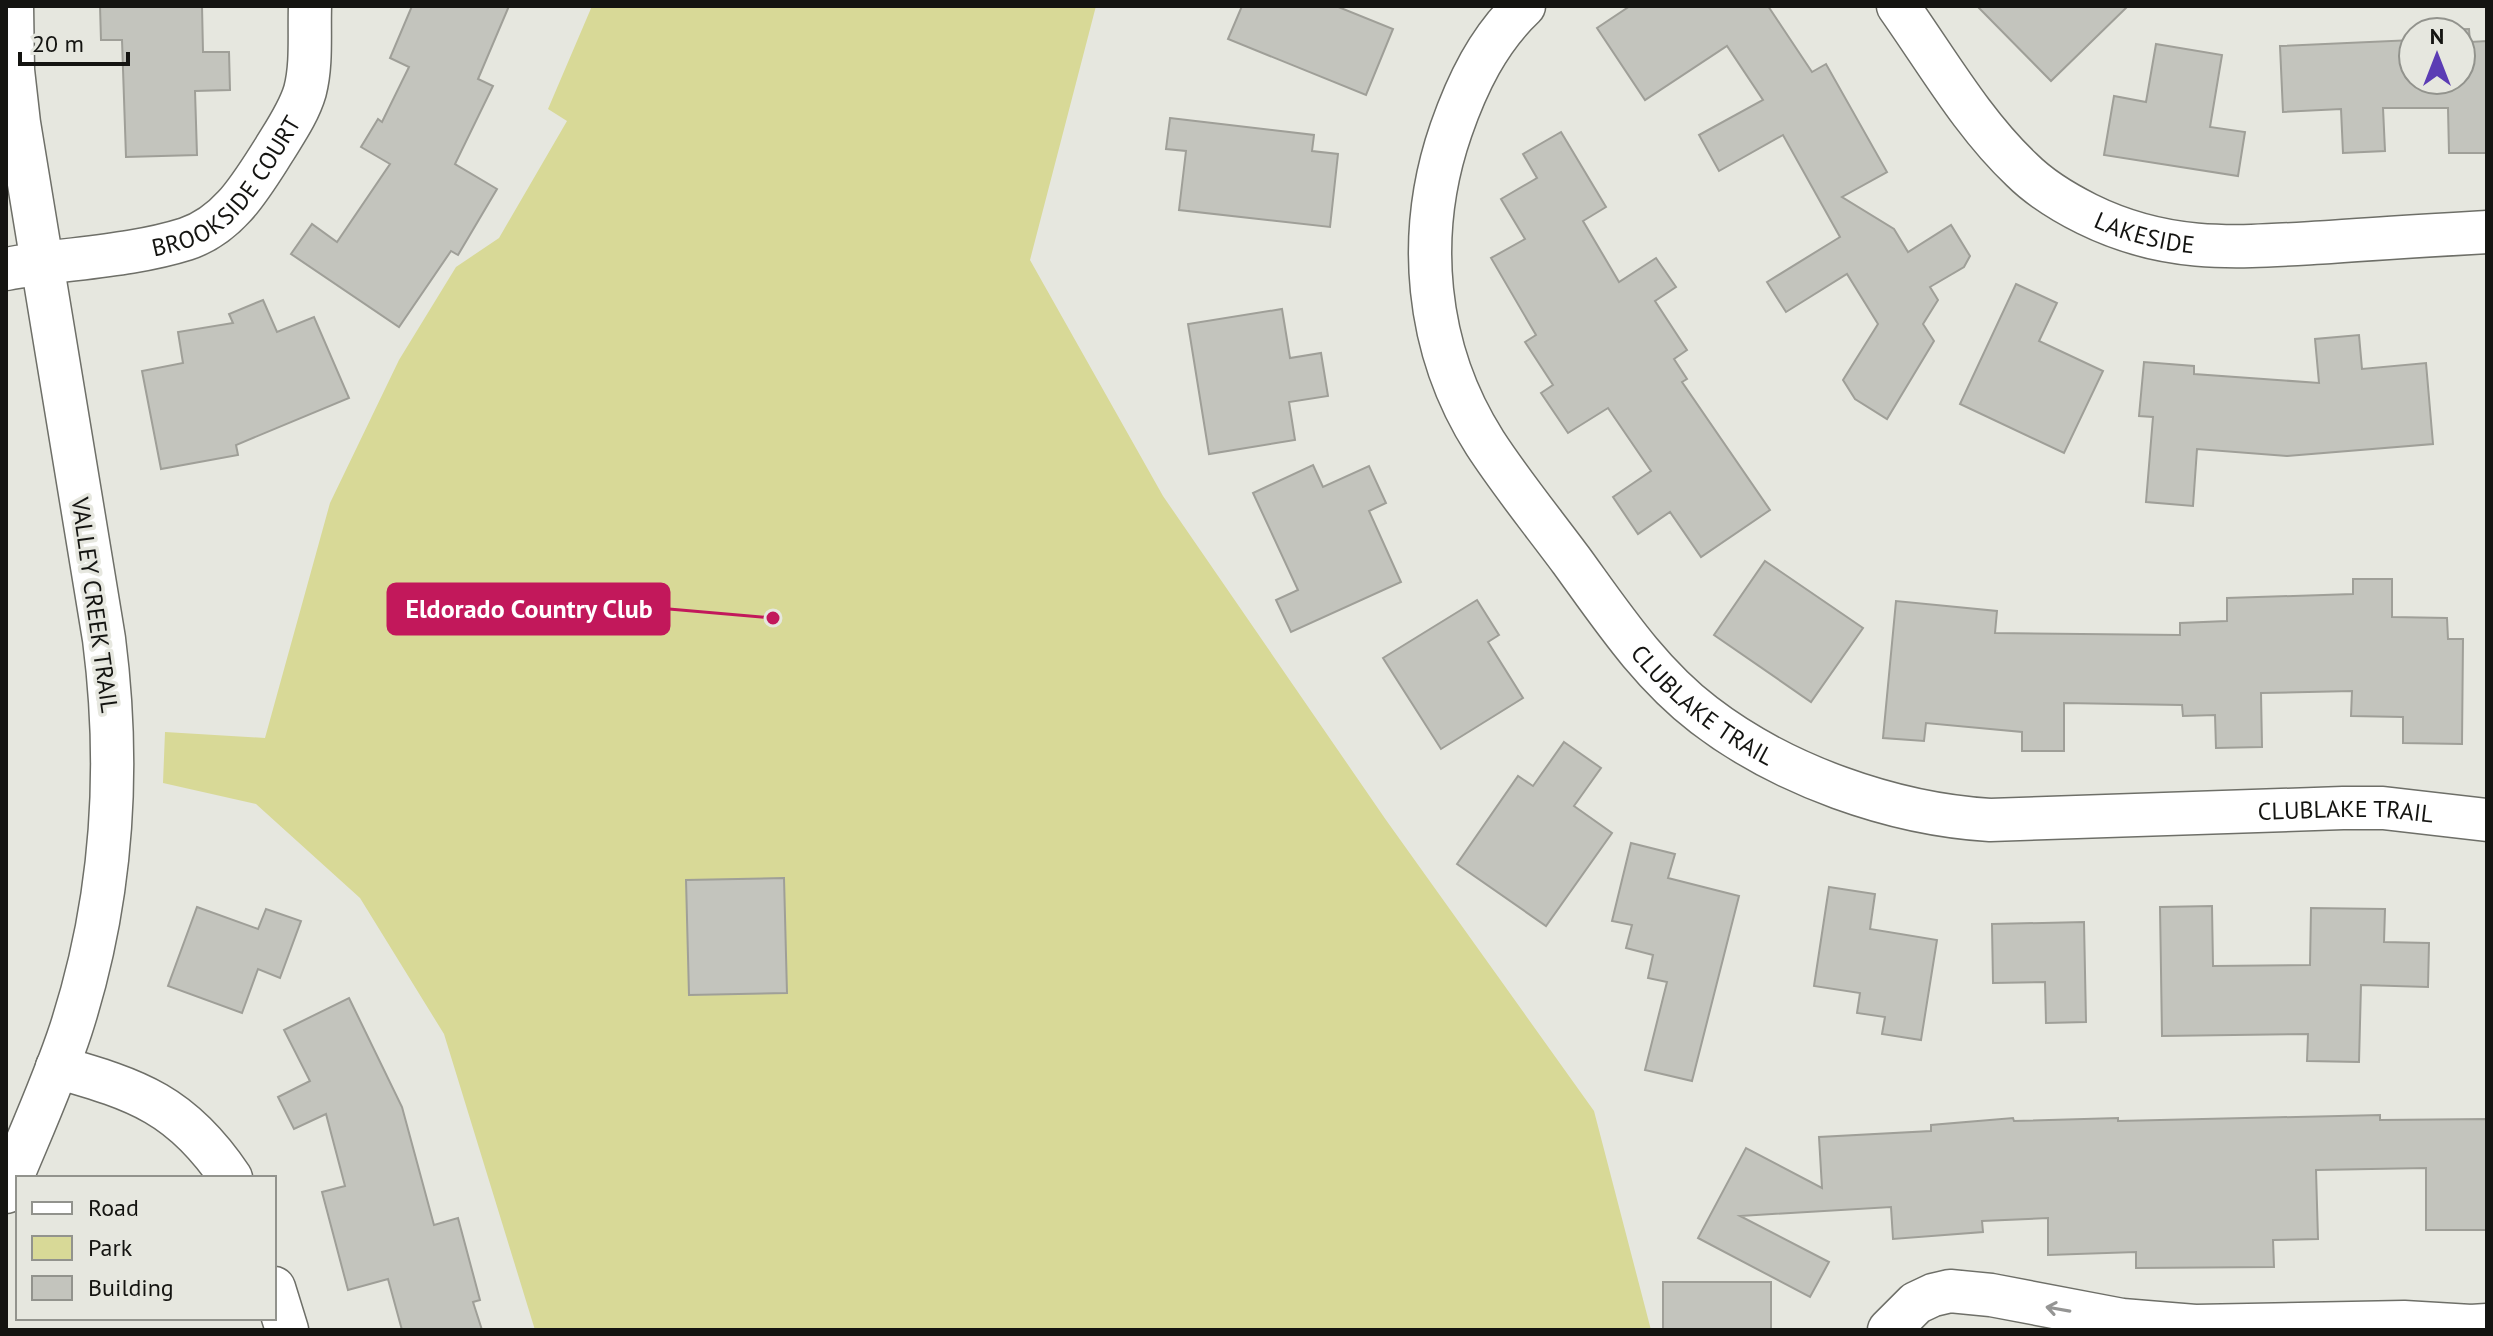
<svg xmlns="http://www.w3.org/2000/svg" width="2493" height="1336" font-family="'PT Sans',sans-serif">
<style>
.green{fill:#d8d997}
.building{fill:#c3c4bd;stroke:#9f9f98;stroke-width:2}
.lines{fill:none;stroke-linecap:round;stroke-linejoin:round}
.minor-casing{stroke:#6e6f68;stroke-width:45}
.minor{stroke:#fff;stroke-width:42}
.oneway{stroke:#959594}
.labels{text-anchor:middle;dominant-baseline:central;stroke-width:7;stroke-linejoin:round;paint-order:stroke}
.street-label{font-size:24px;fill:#141411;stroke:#e6e7df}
.leader{fill:none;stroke:#c2185b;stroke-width:3}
.callout-dot{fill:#c2185b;stroke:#e6e7df;stroke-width:3}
.callout{fill:#c2185b;stroke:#c2185b;stroke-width:3}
.callout-label{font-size:26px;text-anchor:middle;font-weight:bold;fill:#fff}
</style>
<rect width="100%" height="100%" fill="#e6e7df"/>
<path class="green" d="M592 6H1096L1030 260 1163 496 1386 820 1594 1111 1651 1330H535L444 1034 360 898 256 804 163 783 165 732 265 738 330 503 399 360 456 267 499 238 567 121 548 109Z"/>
<g class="building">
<path d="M100 6H202L203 52H229L230 90 195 91 197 155 126 157 122 40H101Z"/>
<path d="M412 6H509L478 79 493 86 455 164 497 189 458 255 451 251 399 327 291 254 312 224 337 242 390 164 361 147 378 119 382 122 409 67 390 58Z"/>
<path d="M1242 6H1336L1393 29 1366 95 1228 39Z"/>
<path d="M1630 6H1768L1812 72 1826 64 1887 172 1842 197 1894 229 1908 252 1951 225 1970 256 1964 267 1930 287 1938 300 1923 324 1934 341 1887 419 1855 399 1843 380 1878 324 1847 274 1786 312 1767 282 1840 237 1783 135 1719 171 1699 135 1763 100 1727 46 1645 100 1597 28Z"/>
<path d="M1977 6H2128L2051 81Z"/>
<path d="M2469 29 2470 42 2487 41V153H2449L2448 108H2383L2385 151 2343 153 2341 109 2283 112 2280 46 2413 40V80H2461V32H2423V30Z"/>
<path d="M2156 44 2222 55 2210 127 2245 132 2238 176 2104 155 2114 96 2146 102Z"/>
<path d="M1170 118 1314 135 1312 151 1338 154 1330 227 1179 210 1186 151 1166 149Z"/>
<path d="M1561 132 1606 207 1583 221 1619 282 1656 258 1676 287 1655 301 1687 350 1674 359 1687 379 1682 382 1770 510 1701 557 1670 512 1638 534 1613 497 1651 471 1608 408 1568 433 1541 393 1553 385 1525 342 1536 335 1491 258 1525 239 1501 199 1537 178 1523 154Z"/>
<path d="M2016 284 2057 303 2039 341 2103 371 2064 453 1960 404Z"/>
<path d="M263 300 277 332 314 317 349 398 236 445 238 455 161 469 142 371 183 363 178 332 233 323 229 314Z"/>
<path d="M1282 309 1290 358 1321 353 1328 396 1289 402 1295 440 1209 454 1188 324Z"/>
<path d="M2359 335 2362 369 2426 363 2433 444 2287 456 2197 449 2193 506 2146 502 2153 417 2139 416 2144 362 2194 366V374L2319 383 2315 339Z"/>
<path d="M1313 465 1323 487 1369 466 1386 503 1369 511 1401 582 1291 632 1276 600 1298 590 1253 493Z"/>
<path d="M1765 561 1863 628 1811 702 1714 635Z"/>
<path d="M2353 579H2392V617L2447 618 2448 639H2463L2462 744 2403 743V717L2351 716 2352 691 2261 693 2262 747 2216 748 2215 715 2183 716 2182 705 2064 703V751H2022V732L1926 723 1924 741 1883 738 1896 601 1997 611 1995 633 2180 635V623L2227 621V598L2353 594Z"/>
<path d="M1477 600 1499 635 1488 642 1523 698 1441 749 1383 658Z"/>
<path d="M1564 742 1601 768 1574 806 1612 833 1546 926 1457 864 1518 776 1533 786Z"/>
<path d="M1631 843 1675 854 1668 878 1739 896 1692 1081 1645 1070 1667 982 1648 978 1653 955 1626 948 1632 925 1612 921Z"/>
<path d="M784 878 787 993 689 995 686 880Z"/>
<path d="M1829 887 1875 894 1870 929 1937 940 1921 1040 1882 1034 1885 1017 1857 1013 1860 993 1814 986Z"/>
<path d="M2212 906 2213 966 2310 965 2311 908 2385 909 2384 942 2429 943 2428 987 2361 985 2359 1062 2307 1061 2308 1034 2162 1036 2160 907Z"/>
<path d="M197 907 258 929 266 909 301 921 280 978 258 969 242 1013 168 986Z"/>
<path d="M2084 922 2086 1022 2046 1023 2045 982 1993 983 1992 924Z"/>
<path d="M349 998 402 1107 434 1225 458 1218 480 1300 473 1302 482 1330H402L388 1279 348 1290 322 1192 345 1186 326 1114 294 1129 278 1097 310 1081 284 1030Z"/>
<path d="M2380 1115V1120L2487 1119V1230H2426V1168L2316 1170 2318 1239 2273 1240 2274 1267 2136 1268V1252L2048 1255V1218L1982 1221 1983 1232 1893 1239 1891 1207 1740 1216 1829 1262 1810 1297 1698 1238 1746 1148 1822 1188 1819 1137 1931 1131V1125L2013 1118 2014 1121 2118 1118V1121Z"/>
<rect x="1663" y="1282" width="108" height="48"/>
</g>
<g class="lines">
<defs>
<g id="minor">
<path id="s1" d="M1524 6C1488 40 1467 84 1451 130 1415 234 1425 349 1485 443 1511 483 1542 521 1571 560 1611 615 1649 673 1704 715 1782 775 1892 814 1990 820L2343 808H2383L2487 820"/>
<path id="s2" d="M1898 6C1937 61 1973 124 2022 170 2041 189 2063 202 2087 214 2170 255 2240 247 2330 242 2382 238 2435 235 2487 232"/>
<path id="s3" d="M6 269C65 258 129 257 186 239 229 225 251 186 274 150 285 132 299 112 305 91 312 64 309 34 310 6"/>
<path d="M57 1067C138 1090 182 1105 231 1178"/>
<path d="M6 1192C28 1138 53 1084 71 1029 112 902 121 771 104 639L19 123 13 70 12 6"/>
<path d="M274 1288 287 1330"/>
<path d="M1889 1330 1916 1303 1933 1295 1950 1291 1991 1295 2122 1320 2195 1326 2404 1322 2471 1326 2487 1325"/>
</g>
</defs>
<use href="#minor" class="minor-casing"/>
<use href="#minor" class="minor"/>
</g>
<defs><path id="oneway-shaft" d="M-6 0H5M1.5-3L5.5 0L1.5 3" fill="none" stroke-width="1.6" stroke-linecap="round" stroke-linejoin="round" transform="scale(2)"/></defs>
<use class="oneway" href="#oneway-shaft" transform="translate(2058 1309) rotate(-170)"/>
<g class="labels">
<g class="street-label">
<text stroke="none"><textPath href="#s3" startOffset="248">BROOKSIDE COURT</textPath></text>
<text stroke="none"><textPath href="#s2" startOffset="346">LAKESIDE</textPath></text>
<text transform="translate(95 605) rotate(82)">VALLEY CREEK TRAIL</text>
<text stroke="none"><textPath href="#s1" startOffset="814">CLUBLAKE TRAIL</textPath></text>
<text stroke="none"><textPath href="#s1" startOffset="1486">CLUBLAKE TRAIL</textPath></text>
</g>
</g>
<path class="leader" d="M773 618L669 609"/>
<circle class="callout-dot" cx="773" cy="618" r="8"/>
<rect class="callout" x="388" y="584" width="281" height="50" rx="8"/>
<g class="callout-label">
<text x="529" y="618">Eldorado Country Club</text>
</g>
<rect width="2493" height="1336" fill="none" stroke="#141411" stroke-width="16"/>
<rect x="16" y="1176" width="260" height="144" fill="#e6e7df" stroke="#92938d" stroke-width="2"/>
<rect x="32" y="1202" width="40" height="12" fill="#ffffff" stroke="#92938d" stroke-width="2"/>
<text x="88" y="1216" font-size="24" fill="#141411">Road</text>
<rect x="32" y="1236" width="40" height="24" fill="#d8d997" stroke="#92938d" stroke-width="2"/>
<text x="88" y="1256" font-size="24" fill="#141411">Park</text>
<rect x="32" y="1276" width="40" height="24" fill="#c3c4bd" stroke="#92938d" stroke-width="2"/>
<text x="88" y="1296" font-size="24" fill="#141411">Building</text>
<g transform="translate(2437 56)"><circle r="38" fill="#e6e7df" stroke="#92938d" stroke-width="2"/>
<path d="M0-6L14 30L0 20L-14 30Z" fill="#5b3cb4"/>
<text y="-12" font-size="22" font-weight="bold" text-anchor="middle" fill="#141411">N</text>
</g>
<path d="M20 52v12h108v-12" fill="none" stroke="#141411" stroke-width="4"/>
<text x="32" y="52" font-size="24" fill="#141411" stroke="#e6e7df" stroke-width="6" paint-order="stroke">20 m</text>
</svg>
